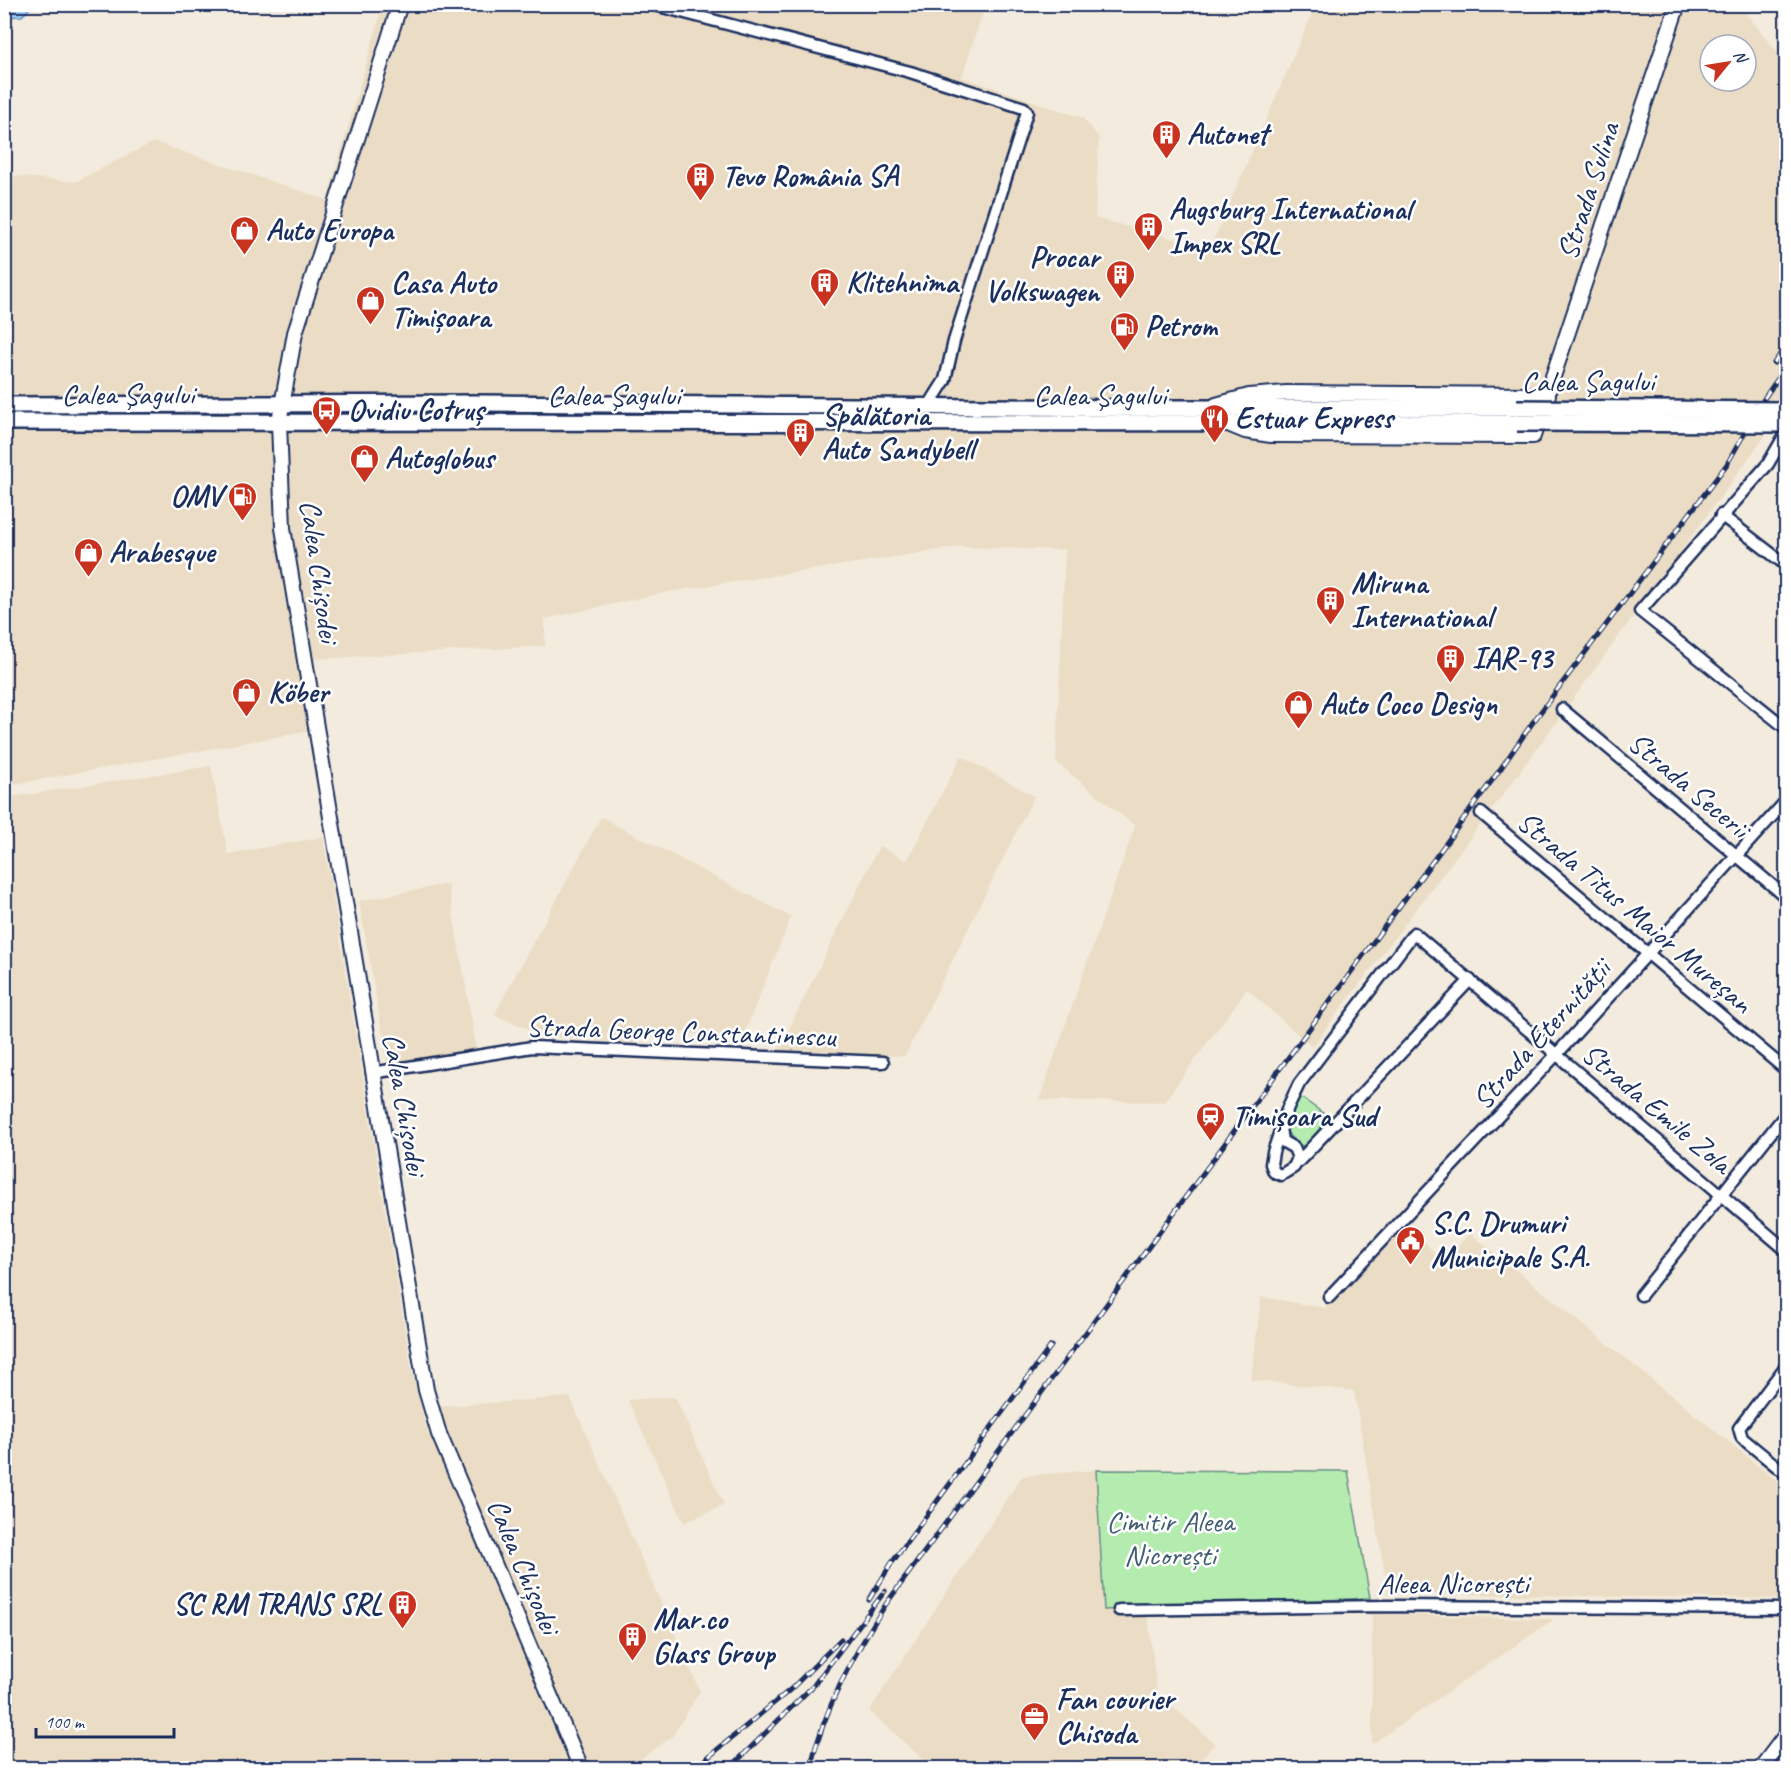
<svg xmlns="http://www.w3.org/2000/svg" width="1791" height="1773" font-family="Caveat,sans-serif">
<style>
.built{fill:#ebddc5;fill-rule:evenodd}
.green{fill:#b4ecaf;stroke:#688e86;stroke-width:1.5}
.water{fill:#a0d0fc;stroke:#6b90bd;stroke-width:1.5}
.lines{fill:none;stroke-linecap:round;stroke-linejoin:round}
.street-casing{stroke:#1b2f5e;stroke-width:15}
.secondary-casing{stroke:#1b2f5e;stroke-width:18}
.primary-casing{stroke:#1b2f5e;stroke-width:20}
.street{stroke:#fff;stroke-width:10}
.secondary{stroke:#fff;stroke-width:14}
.primary{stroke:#fff;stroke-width:15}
.rail-casing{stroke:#1b2f5e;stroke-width:5}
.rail{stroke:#fff;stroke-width:3;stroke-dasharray:9;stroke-linecap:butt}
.primary-bridge-casing{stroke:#1b2f5e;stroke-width:20;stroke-linecap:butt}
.primary-bridge{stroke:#fff;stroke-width:15}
.labels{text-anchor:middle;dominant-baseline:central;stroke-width:5;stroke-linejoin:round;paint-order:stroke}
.poi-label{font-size:30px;font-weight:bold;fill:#1b2f5e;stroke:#fff;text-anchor:start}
.street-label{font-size:30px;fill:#1b2f5e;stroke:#fff}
.park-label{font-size:30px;fill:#415e72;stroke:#fff}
</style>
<rect width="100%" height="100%" fill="#f3ebdd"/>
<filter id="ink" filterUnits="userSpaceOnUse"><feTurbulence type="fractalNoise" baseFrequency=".0167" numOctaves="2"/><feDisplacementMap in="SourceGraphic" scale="12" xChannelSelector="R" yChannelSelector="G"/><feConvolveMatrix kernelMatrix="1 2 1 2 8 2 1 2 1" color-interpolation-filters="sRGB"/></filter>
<g filter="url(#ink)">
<g class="built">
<path d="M383 5H985L962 77 1083 118 1099 138 1095 218 1210 248 1316 5H1739L1786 63V407L1517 776 1312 1047 1247 989 1164 1102 1039 1100 1135 826 1056 762 1065 550 959 547 668 592 545 619V646L314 659 325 728 5 786V175L75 182 154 142 327 200ZM1710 45H1746V81H1710Z"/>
<path d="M961 756 1034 796 905 1056 777 1053 879 846 907 861Z"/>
<path d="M211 766 228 854 323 837 411 1367 425 1424 571 1768H5V798Z"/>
<path d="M601 817 791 917 743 1037 641 1030 634 1044 545 1036 494 1015Z"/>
<path d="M448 884 477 1052 388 1066 359 901Z"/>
<path d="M1405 1222 1443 1261 1470 1233 1786 1488V1599L1388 1593 1354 1391 1251 1380 1261 1297 1325 1308Z"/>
<path d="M570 1397 700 1691 672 1737 628 1768H589L437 1407Z"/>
<path d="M675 1397 724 1505 684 1523 628 1400Z"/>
<path d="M1096 1470 1104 1609 1147 1608 1157 1692 1215 1744 1193 1768H933L869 1711 1022 1476Z"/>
<path d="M1372 1614 1554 1619 1372 1744Z"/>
</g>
<g class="green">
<path d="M1299 1096 1331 1119 1310 1143 1302 1146 1291 1138 1286 1130Z"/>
<path d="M1096 1470 1348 1471 1370 1598 1104 1610Z"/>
</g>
<path class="water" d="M5 4H33V5L22 16 6 17Z"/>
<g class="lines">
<defs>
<g id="street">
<path d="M651 4 910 72 1024 108 1027 112 954 341 945 380 928 407"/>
<path d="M1786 433 1768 464 1640 611 1786 728"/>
<path d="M1721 515 1786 565"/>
<path d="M1562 709 1786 897"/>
<path d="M1481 813 1786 1070"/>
<path d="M372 1073 532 1047 883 1062"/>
<path d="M1280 1128 1282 1141 1294 1148 1298 1158 1294 1167 1281 1175 1274 1172 1271 1164 1273 1152 1288 1107 1299 1084 1414 933 1786 1250"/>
<path d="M1297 1163 1470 980"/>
<path d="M1641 1295 1786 1114"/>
<path d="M1329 1297 1556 1055 1786 801"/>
<path d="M1786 1366 1739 1428 1742 1438 1786 1474"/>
<path d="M1119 1610 1387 1606 1786 1609"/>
</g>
<g id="secondary">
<path d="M400 4 295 333 279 422 283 528 426 1390 439 1434 581 1768"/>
<path d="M1216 405 1249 396 1286 393 1548 395"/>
<path d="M1228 424 1245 431 1271 435 1533 436 1678 4"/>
<path d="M1761 1768 1786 1735"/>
</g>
<g id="primary">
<path d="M4 405 474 403 1133 408H1517"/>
<path d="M4 422 1517 423"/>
</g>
</defs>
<use href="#street" class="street-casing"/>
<use href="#secondary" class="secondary-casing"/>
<use href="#primary" class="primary-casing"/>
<use href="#street" class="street"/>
<use href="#secondary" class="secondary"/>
<use href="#primary" class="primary"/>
<defs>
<g id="rail">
<path d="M1774 363 1786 346"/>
<path d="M869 1600 891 1564 1051 1346"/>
<path d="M695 1768 791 1689 841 1639"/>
<path d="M730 1768 813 1686 885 1591"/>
<path d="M810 1768C826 1705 851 1659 886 1604L1499 771 1533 722 1727 464 1765 397 1786 367"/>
</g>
</defs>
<use href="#rail" class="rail-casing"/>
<use href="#rail" class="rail"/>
<defs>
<g id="primary-bridge">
<path d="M1517 408 1786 410"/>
<path d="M1517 423 1786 424"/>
</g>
</defs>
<use href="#primary-bridge" class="primary-bridge-casing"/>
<use href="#primary-bridge" class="primary-bridge"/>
</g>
</g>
<defs>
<symbol id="building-pin" viewBox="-11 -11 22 30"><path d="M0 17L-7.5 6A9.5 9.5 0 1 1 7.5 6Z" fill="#c8321e" stroke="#fff"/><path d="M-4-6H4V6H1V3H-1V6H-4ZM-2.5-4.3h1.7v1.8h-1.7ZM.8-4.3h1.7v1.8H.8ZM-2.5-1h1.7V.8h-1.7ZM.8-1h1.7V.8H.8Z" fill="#fff"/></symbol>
<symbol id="shop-pin" viewBox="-11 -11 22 30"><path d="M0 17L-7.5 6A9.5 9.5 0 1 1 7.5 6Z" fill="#c8321e" stroke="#fff"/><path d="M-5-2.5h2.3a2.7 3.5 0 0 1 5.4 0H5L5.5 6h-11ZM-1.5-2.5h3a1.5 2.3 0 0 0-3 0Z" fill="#fff"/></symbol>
<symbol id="fuel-pin" viewBox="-11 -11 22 30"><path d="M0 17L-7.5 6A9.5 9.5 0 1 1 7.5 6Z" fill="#c8321e" stroke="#fff"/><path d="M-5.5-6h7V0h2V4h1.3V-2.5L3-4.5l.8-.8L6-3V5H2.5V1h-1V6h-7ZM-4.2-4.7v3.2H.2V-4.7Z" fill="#fff"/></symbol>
<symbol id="bus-pin" viewBox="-11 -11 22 30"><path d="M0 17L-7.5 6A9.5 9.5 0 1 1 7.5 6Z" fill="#c8321e" stroke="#fff"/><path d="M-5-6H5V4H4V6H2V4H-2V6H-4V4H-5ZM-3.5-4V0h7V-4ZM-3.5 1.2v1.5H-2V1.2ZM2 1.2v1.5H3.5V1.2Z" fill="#fff"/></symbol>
<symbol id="restaurant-pin" viewBox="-11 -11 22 30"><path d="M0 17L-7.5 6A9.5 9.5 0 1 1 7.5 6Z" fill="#c8321e" stroke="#fff"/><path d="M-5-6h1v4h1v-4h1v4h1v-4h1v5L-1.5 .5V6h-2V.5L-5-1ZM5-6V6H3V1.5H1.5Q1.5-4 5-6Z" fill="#fff"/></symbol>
<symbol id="station-pin" viewBox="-11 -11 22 30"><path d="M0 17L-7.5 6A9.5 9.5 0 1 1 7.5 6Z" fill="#c8321e" stroke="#fff"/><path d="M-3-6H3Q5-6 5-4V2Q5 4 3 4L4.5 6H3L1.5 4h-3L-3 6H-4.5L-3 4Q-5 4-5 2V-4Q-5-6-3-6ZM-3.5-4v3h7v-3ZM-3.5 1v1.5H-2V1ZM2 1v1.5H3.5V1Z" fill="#fff"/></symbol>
<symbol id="civic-pin" viewBox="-11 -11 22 30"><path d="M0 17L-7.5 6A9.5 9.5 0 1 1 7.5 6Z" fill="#c8321e" stroke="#fff"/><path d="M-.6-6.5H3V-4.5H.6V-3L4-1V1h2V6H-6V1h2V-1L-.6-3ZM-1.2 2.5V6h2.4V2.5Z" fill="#fff"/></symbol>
<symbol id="office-pin" viewBox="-11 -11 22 30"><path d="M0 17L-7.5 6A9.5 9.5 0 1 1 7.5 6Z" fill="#c8321e" stroke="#fff"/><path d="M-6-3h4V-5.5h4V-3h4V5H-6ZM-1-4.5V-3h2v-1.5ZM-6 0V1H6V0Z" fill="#fff"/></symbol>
</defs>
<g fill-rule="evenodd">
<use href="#building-pin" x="1150" y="118" width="33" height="45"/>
<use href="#building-pin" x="684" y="160" width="33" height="45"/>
<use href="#building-pin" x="1132" y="210" width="33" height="45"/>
<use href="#shop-pin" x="228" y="214" width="33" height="45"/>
<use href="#building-pin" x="1104" y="258" width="33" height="45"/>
<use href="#building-pin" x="808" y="266" width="33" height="45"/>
<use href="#shop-pin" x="354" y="284" width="33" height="45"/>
<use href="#fuel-pin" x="1108" y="310" width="33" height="45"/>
<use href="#bus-pin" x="310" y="394" width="33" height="45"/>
<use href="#restaurant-pin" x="1198" y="402" width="33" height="45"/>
<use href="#building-pin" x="784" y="416" width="33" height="45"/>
<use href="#shop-pin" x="348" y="442" width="33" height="45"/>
<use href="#fuel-pin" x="226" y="480" width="33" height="45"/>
<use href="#shop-pin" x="72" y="536" width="33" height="45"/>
<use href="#building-pin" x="1314" y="584" width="33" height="45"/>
<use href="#building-pin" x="1434" y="642" width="33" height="45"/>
<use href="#shop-pin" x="230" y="676" width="33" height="45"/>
<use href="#shop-pin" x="1282" y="688" width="33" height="45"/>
<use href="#station-pin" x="1194" y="1100" width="33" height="45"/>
<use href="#civic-pin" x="1394" y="1224" width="33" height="45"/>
<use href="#building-pin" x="386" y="1588" width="33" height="45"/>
<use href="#building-pin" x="616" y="1620" width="33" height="45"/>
<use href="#office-pin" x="1018" y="1700" width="33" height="45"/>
</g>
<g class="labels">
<g class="poi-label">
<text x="1187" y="134">Autonet</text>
<text x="722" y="176">Tevo România SA</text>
<text x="1169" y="209">Augsburg International<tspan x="1169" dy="34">Impex SRL</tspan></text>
<text x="266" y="230">Auto Europa</text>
<text x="1099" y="257" text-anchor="end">Procar<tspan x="1099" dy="34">Volkswagen</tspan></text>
<text x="846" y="282">Klitehnima</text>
<text x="391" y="283">Casa Auto<tspan x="391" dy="34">Timișoara</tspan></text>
<text x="1145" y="326">Petrom</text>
<text x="348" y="410">Ovidiu Cotruș</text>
<text x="822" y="415">Spălătoria<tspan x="822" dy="34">Auto Sandybell</tspan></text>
<text x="1235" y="418">Estuar Express</text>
<text x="385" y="458">Autoglobus</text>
<text x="222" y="496" text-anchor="end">OMV</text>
<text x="109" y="552">Arabesque</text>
<text x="1351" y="583">Miruna<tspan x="1351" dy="34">International</tspan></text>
<text x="1472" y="658">IAR-93</text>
<text x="268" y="692">Köber</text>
<text x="1320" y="704">Auto Coco Design</text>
<text x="1232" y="1116">Timișoara Sud</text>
<text x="1431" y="1223">S.C. Drumuri<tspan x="1431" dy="34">Municipale S.A.</tspan></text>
<text x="382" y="1604" text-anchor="end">SC RM TRANS SRL</text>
<text x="653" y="1619">Mar.co<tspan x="653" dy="34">Glass Group</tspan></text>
<text x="1056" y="1699">Fan courier<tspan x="1056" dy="34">Chisoda</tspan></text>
</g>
<g class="street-label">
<text transform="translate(1588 191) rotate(-72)">Strada Sulina</text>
<text x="1588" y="381">Calea Șagului</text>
<text x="128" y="394">Calea Șagului</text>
<text x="614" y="395">Calea Șagului</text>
<text x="1100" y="395">Calea Șagului</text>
<text transform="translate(320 571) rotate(82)">Calea Chișodei</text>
<text transform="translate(1689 785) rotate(40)">Strada Secerii</text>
<text transform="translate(1635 912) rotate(40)">Strada Titus Maior Mureșan</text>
<text transform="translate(681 1031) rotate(2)">Strada George Constantinescu</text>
<text transform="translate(1541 1034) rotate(-48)">Strada Eternității</text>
<text transform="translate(405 1104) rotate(80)">Calea Chișodei</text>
<text transform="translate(1657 1108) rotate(40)">Strada Emile Zola</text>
<text transform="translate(524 1566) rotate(67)">Calea Chișodei</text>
<text x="1453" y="1583">Aleea Nicorești</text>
</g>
<g class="park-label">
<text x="1170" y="1521">Cimitir Aleea<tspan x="1170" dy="34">Nicorești</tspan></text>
</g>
</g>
<rect width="1791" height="1773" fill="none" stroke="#fff" stroke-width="24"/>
<rect x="12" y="12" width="1767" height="1749" fill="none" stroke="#1b2f5e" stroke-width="2" filter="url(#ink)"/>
<g transform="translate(1728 63) rotate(60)"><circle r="28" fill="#ffffff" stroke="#a4acbf" stroke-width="1.5"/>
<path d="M0-4.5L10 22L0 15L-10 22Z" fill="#c8321e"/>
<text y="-9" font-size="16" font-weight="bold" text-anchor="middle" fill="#1b2f5e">N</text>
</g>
<path d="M36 1728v9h138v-9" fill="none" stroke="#1b2f5e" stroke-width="3"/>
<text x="45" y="1728" font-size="18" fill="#1b2f5e" stroke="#ffffff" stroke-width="4.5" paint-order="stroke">100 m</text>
</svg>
